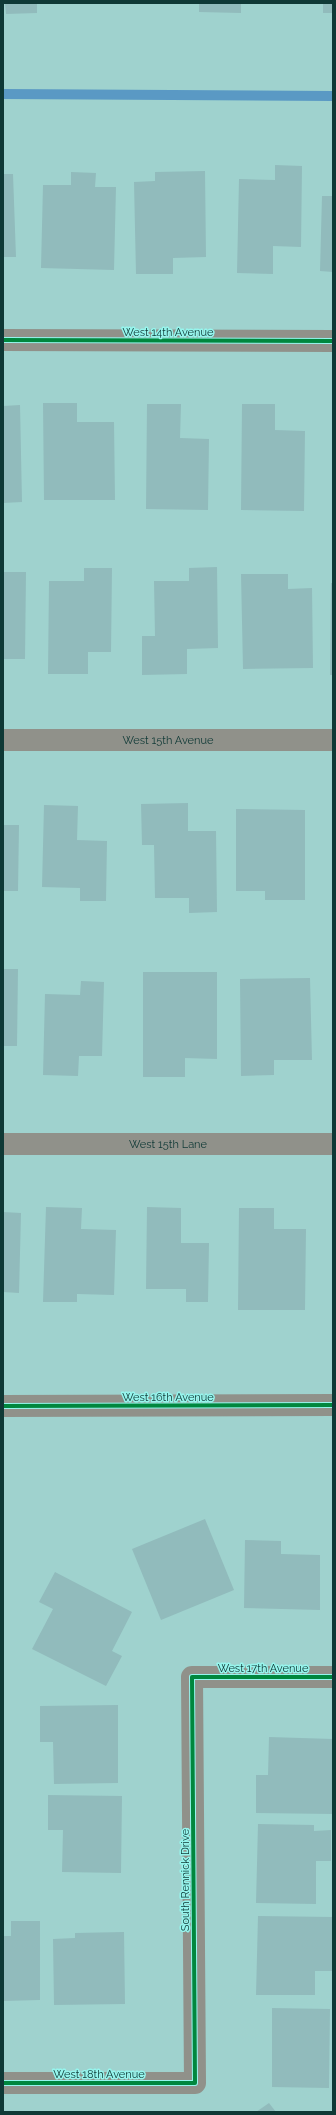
<svg xmlns="http://www.w3.org/2000/svg" width="336" height="2115" font-family="Raleway,sans-serif">
<style>
.lines{fill:none;stroke-linecap:round;stroke-linejoin:round}
.stream{stroke:#5a99c4;stroke-width:10}
.building{fill:#91bbbc}
.minor{stroke:#90918a;stroke-width:22}
.tertiary{stroke:#90918a;stroke-width:22}
.cycleway-casing{stroke:#96f5ed;stroke-width:6}
.cycleway{stroke:#00873e;stroke-width:4}
.labels{text-anchor:middle;dominant-baseline:central;stroke-width:3;stroke-linejoin:round;paint-order:stroke}
.street-label{font-size:11px;fill:#0f3936;stroke:#96f5ed}
</style>
<rect width="100%" height="100%" fill="#9fd2ce"/>
<g class="lines">
<path class="stream" d="M3 94 333 96"/>
</g>
<g class="building">
<path d="M5 3H37V13L6 14Z"/>
<path d="M199 3H241V13L199 12Z"/>
<rect x="323" y="3" width="10" height="10"/>
<path d="M275 165 302 166 301 247 273 246V274L237 273 239 179 275 180Z"/>
<path d="M205 171 206 257 173 258V274H136L134 182 155 181V172Z"/>
<path d="M71 172 96 173 95 187H116L114 270 41 268 43 185H71Z"/>
<path d="M3 174H13L16 257H3Z"/>
<path d="M322 196H333V272L320 271Z"/>
<path d="M43 403H77V422H114L115 500H44Z"/>
<path d="M147 404H181L180 438 209 439 208 510 146 509Z"/>
<path d="M242 404H275V430L305 431 304 511 241 510Z"/>
<path d="M20 405 22 502 3 503V406Z"/>
<path d="M217 567 218 648 187 649V674L142 675V636H155L154 581H189V568Z"/>
<path d="M84 568H112L111 652H88V674H48L49 581H84Z"/>
<path d="M3 572H26L25 659H3Z"/>
<path d="M241 574H288V589L312 588 313 668 243 669Z"/>
<path d="M331 583H333V675H330Z"/>
<path d="M188 803V831H216L217 912 189 913V898H155L154 845H142L141 804Z"/>
<path d="M44 805 78 806 77 840 107 841 106 901H80V888L42 887Z"/>
<path d="M236 809 305 810V900H265V891H236Z"/>
<path d="M3 825H19L18 891H3Z"/>
<path d="M3 969H18L17 1046H3Z"/>
<path d="M143 972H217V1059L185 1058V1077H143Z"/>
<path d="M310 978 312 1060H274V1075L241 1076 240 979Z"/>
<path d="M81 981 104 982 102 1056H79L78 1076 43 1075 45 994 80 995Z"/>
<path d="M46 1207 82 1208 81 1229 116 1230 114 1295 77 1294V1302H43Z"/>
<path d="M147 1207 181 1208V1243H209L208 1302H186V1289H146Z"/>
<path d="M239 1208H274V1229H306L305 1310H238Z"/>
<path d="M3 1212 21 1213 19 1293 3 1292Z"/>
<path d="M205 1519 234 1590 161 1620 132 1549Z"/>
<path d="M245 1540 281 1541V1554L320 1555V1610L244 1608Z"/>
<path d="M55 1572 132 1612 112 1651 122 1656 106 1686 32 1649 53 1609 39 1602Z"/>
<path d="M118 1705V1783L54 1784 53 1742H40V1706Z"/>
<path d="M269 1737 333 1739V1814L256 1813V1775H268Z"/>
<path d="M48 1795 122 1796 121 1873 62 1872 63 1830H48Z"/>
<path d="M258 1824 314 1825V1831L331 1830V1861H316V1904L256 1903Z"/>
<path d="M258 1916 333 1917V1971H315V1995H256Z"/>
<path d="M11 1921H40V2000L3 2001V1936H11Z"/>
<path d="M124 1932 125 2004 54 2005 53 1939 75 1938V1933Z"/>
<path d="M272 2008 330 2009 329 2088 272 2087Z"/>
<path d="M269 2103 276 2112H256Z"/>
</g>
<g class="lines">
<g class="minor">
<path d="M3 340 333 341"/>
<path id="s1" d="M3 740H333"/>
<path id="s2" d="M3 1144H333"/>
<path d="M3 2083H195L192 1677H333"/>
</g>
<path class="tertiary" d="M3 1406 333 1405"/>
<defs>
<g id="cycleway">
<path d="M3 340 333 341"/>
<path d="M3 1406 333 1405"/>
<path d="M3 2083H195L192 1677H333"/>
</g>
</defs>
<use href="#cycleway" class="cycleway-casing"/>
<use href="#cycleway" class="cycleway"/>
</g>
<g class="labels">
<g class="street-label">
<text x="168" y="332">West 14th Avenue</text>
<text stroke="none"><textPath href="#s1" startOffset="165">West 15th Avenue</textPath></text>
<text stroke="none"><textPath href="#s2" startOffset="165">West 15th Lane</textPath></text>
<text x="168" y="1397">West 16th Avenue</text>
<text x="263" y="1668">West 17th Avenue</text>
<text transform="translate(185 1880) rotate(-90)">South Rennick Drive</text>
<text x="99" y="2074">West 18th Avenue</text>
</g>
</g>
<rect width="336" height="2115" fill="none" stroke="#0f3936" stroke-width="8"/>
</svg>
